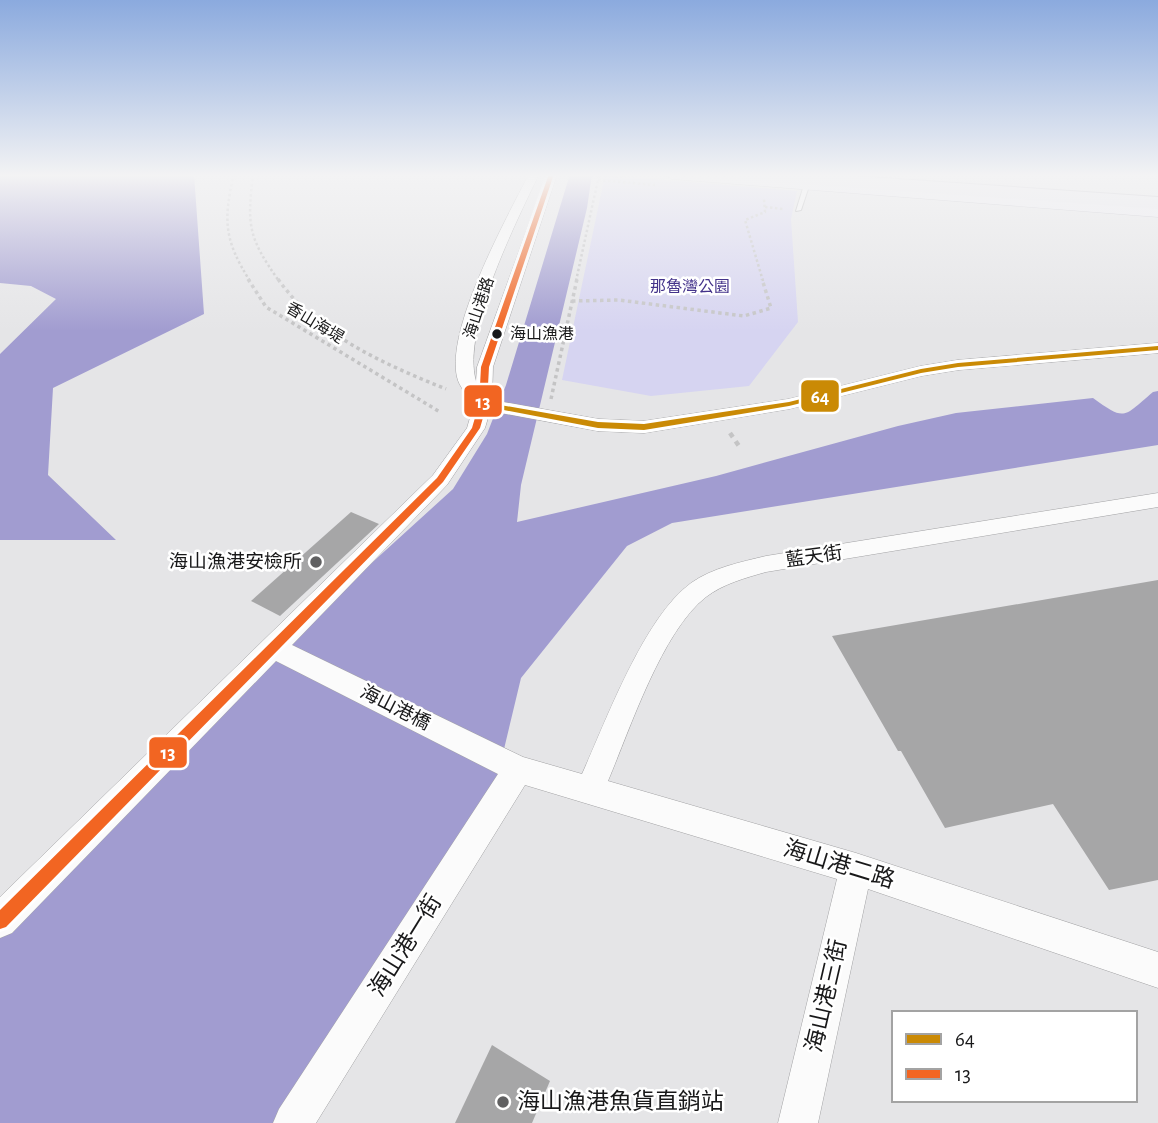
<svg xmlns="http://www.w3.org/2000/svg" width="1158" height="1123" font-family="'Alegreya Sans','Noto Sans TC',sans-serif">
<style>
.green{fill:#d6d4f1}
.water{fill:#a19cd0}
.building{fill:#a6a6a7}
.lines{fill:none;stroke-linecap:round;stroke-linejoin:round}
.service-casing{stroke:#a2a2a4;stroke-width:2}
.minor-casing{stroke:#a2a2a4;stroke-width:1}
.primary-casing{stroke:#adacb7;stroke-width:1}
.trunk-casing{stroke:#adacb7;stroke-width:2}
.path-far2{stroke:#c4c4c5;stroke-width:2.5;stroke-dasharray:2.5 2.5;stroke-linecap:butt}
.path-far1{stroke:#c4c4c5;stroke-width:3.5;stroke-dasharray:3.5 3.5;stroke-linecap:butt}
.path{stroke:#c4c4c5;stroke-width:4.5;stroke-dasharray:5 5;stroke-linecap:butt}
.service{fill:#fbfbfb;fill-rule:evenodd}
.minor{fill:#fbfbfb;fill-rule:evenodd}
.primary{fill:#edecf2;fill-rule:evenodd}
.trunk{fill:#e8e7ee;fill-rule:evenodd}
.bus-1-casing{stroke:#fff;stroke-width:6}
.bus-2-casing{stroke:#fff;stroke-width:6}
.bus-1{fill:#ca8a05;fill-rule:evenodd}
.bus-2{fill:#f26522;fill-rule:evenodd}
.bus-dot{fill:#181819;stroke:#fff;stroke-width:2.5}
.poi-dot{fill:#606061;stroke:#fff;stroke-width:2.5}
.labels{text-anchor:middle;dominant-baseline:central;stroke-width:5;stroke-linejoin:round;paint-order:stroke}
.far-park-label{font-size:16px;fill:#44338a;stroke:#fff}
.far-street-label{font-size:16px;fill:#181819;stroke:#fff}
.far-bus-label{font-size:16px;fill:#181819;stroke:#fff;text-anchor:start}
.street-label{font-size:19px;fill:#181819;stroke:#fff}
.poi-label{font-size:19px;fill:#181819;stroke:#fff;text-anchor:end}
.near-street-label{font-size:23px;fill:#181819;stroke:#fff}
.near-poi-label{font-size:23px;fill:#181819;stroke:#fff;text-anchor:start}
.line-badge{stroke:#fff;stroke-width:2.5}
.badge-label{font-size:19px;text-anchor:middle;font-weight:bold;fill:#fff}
</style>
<rect width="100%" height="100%" fill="#e5e5e7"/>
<path class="green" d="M605 175 797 191 791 219 798 322 749 386 651 396 562 380Z"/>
<g class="water">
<path d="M0 174H194L204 314 53 388 48 475 116 540H0V354L56 299 31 286 0 283Z"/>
<path d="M570 174H592L587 208 521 485 517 522 716 476 898 426 956 413 1093 398C1126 422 1123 417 1153 392L1158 391V445L672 523 627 546 521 678 488 816 293 1123H0V922L254 670 453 489 487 434 506 385Z"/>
</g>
<g class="building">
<path d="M351 512 379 524 280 616 251 601Z"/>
<path d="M1158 580V880L1109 890 1053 804 945 828 901 751H898L832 636Z"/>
<path d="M492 1045 550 1081 532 1123H455Z"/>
</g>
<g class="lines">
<defs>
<path id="service" d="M804 185 809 186 801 210 796 211Z"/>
<path id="minor" d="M529 174H539C517 221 461 330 476 381L477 367 547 174H557L493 367 492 400 598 419 644 421 789 399 921 366 958 360 1158 343V353L958 370 921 376 789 409 644 433 598 431 490 411 485 428 447 485 292 645 523 757 582 774C606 721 644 617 691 583 712 568 741 562 766 556L1158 493V507L766 572C745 578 723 584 706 597 662 631 630 729 608 781L856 853 1158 952V988L868 889 818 1123H778L837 879 525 785 316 1123H273L279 1109 498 774 276 661 12 933 0 938V897L433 475 467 428 474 404C468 396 459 387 457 377 446 328 506 219 529 174Z"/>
<path id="primary" d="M663 174H743L1158 205V217L672 179Z"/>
<path id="trunk" d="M735 174H825L1158 197V209L744 180Z"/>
</defs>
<use href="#service" class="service-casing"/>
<use href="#minor" class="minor-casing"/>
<use href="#primary" class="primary-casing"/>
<use href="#trunk" class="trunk-casing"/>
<g class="path-far2">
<path d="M234 174C223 220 224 240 250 281"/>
<path d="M253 174C247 226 248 237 279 281"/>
<path d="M598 180 655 185"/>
<path d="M765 207 783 209"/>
<path d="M576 281 599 175 624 177 626 174"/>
<path d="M763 281 745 220 765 212 764 199"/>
</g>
<g class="path-far1">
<path d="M248 279 266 307 440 412"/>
<path d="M278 279C317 335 384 364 446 389"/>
<path d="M572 301 619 300 744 316 771 308 762 279"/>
<path d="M551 399 577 279"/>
</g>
<path class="path" d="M730 433 741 449"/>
<use href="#service" class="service"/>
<use href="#minor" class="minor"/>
<use href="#primary" class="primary"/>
<use href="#trunk" class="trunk"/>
<defs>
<path id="bus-1" d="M1158 346V350L958 367 921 373 789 406 644 430 598 428 483 406 479 404 483 402 598 422 644 424 789 402 921 369 958 363Z"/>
<path id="bus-2" d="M549 174H554L489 367 487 404 480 428 443 482 6 927 0 929V910L437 478 472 428 479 404 481 367Z"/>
</defs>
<use href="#bus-1" class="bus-1-casing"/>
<use href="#bus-2" class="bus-2-casing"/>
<use href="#bus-1" class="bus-1"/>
<use href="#bus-2" class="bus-2"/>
</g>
<linearGradient id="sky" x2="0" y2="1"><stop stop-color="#8baade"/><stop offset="0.53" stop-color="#f3f3f4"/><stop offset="1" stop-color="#f3f3f4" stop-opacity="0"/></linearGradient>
<rect width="1158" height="331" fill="url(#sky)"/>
<circle class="bus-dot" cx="497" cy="334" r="6"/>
<g class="poi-dot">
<circle cx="316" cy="562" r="7"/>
<circle cx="503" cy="1102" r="7"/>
</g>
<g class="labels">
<g class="far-park-label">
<text x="690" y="287">那魯灣公園</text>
</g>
<g class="far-street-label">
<text transform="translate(479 308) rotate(-72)">海山港路</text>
<text transform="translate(315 323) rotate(31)">香山海堤</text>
</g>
<g class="far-bus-label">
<text x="510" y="334">海山漁港</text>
</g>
<g class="street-label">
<text transform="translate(814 557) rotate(-8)">藍天街</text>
<text transform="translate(395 708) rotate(27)">海山港橋</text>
</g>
<g class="poi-label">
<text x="302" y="562">海山漁港安檢所</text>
</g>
<g class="near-street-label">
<text transform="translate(839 865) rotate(17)">海山港二路</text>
<text transform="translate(406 946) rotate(-58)">海山港一街</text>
<text transform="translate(827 996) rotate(-77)">海山港三街</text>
</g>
<g class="near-poi-label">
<text x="517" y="1102">海山漁港魚貨直銷站</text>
</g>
</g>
<g class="line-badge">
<rect x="800" y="379" width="40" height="34" rx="7" fill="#ca8a05"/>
<rect x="463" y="384" width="40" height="34" rx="7" fill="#f26522"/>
<rect x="148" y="736" width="40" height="33" rx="7" fill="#f26522"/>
</g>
<g class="badge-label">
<text x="820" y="403">64</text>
<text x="483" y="408">13</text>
<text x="168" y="759">13</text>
</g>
<rect x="892" y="1011" width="245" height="91" fill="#ffffff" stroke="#a3a3a3" stroke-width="2"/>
<rect x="906" y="1034" width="35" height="10" fill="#ca8a05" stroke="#a3a3a3" stroke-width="2"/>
<text x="955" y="1046" font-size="21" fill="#181819">64</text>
<rect x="906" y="1069" width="35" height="10" fill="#f26522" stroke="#a3a3a3" stroke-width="2"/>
<text x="955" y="1081" font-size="21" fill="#181819">13</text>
</svg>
